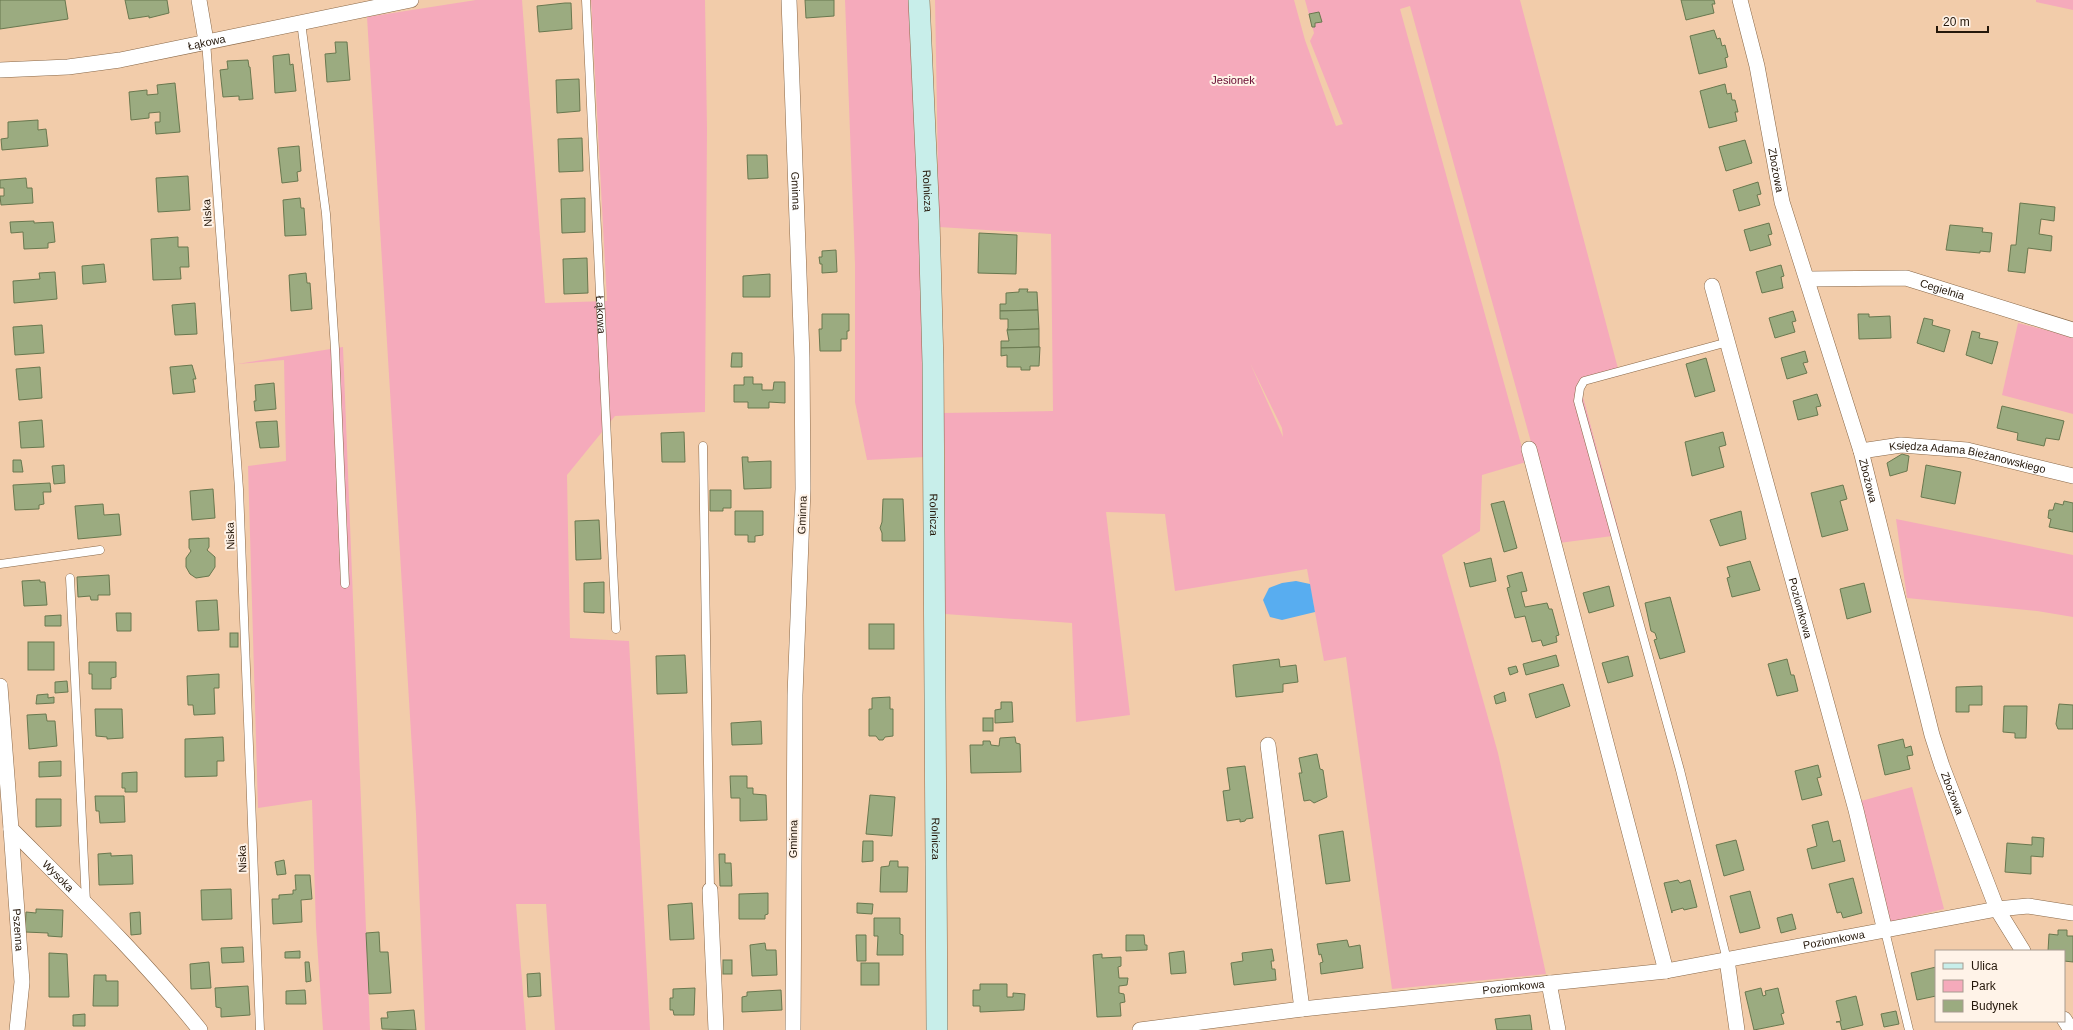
<svg xmlns="http://www.w3.org/2000/svg" width="2073" height="1030" font-family="Helvetica,sans-serif">
<style>
.green{fill:#f5aabb;fill-rule:evenodd}
.water{fill:#58adf0}
.building{fill:#9bab80;stroke:#69784f}
.lines{fill:none;stroke-linecap:round;stroke-linejoin:round}
.lane-casing{stroke:#896848;stroke-width:9}
.street-casing{stroke:#896848;stroke-width:16}
.secondary-casing{stroke:#896848;stroke-width:22}
.lane{stroke:#fff;stroke-width:8}
.street{stroke:#fff;stroke-width:15}
.secondary{stroke:#c8eeea;stroke-width:21}
.labels{text-anchor:middle;dominant-baseline:central;stroke-width:4;stroke-linejoin:round;paint-order:stroke}
.street-label{font-size:11px;fill:#24170a;stroke:#fff3e8}
.park-label{font-size:11px;fill:#65072e;stroke:#fff3e8}
</style>
<rect width="100%" height="100%" fill="#f2ccaa"/>
<g class="green">
<path d="M476 0H522L545 303 607 301 591 0H705L707 129 705 412 615 416 567 475 570 638 629 641 650 1030H555L546 904H516L526 1030H425L416 814 367 17Z"/>
<path d="M845 0H911L924 336 925 457 867 460 855 402V264Z"/>
<path d="M935 0H1294L1305 40 1336 126 1343 124 1310 41 1314 33 1305 0H1520L1620 376 1587 382 1582 393 1620 535 1559 543 1410 6 1400 9 1526 462 1482 475 1480 531 1442 555 1498 753 1546 974 1392 989 1346 657 1324 661 1307 569 1175 591 1165 514 1106 512 1130 715 1076 722 1072 623 945 614V456L943 413 1053 411 1051 234 939 227ZM1250 363 1282 428 1283 437Z"/>
<path d="M2036 0H2073V10L2036 2Z"/>
<path d="M2018 323 2073 337V414L2002 395Z"/>
<path d="M343 347 370 1030H323L316 927 312 800 258 808 248 466 286 461 284 360 237 364Z"/>
<path d="M1896 519 2073 555V617L2037 611 1907 598Z"/>
<path d="M1912 787 1944 909 1889 922 1861 801Z"/>
</g>
<path class="water" d="M1296 581 1310 584 1315 612 1282 620 1270 617 1263 600 1269 588 1282 583Z"/>
<g class="building">
<path d="M0 0H65L68 19 0 29Z"/>
<path d="M125 0H167L169 13 149 18V16L129 19Z"/>
<path d="M805 0H834V16L806 18Z"/>
<path d="M1681 0H1714L1715 4H1712L1714 13 1686 20Z"/>
<path d="M565 3H571L572 29 539 32 537 6Z"/>
<path d="M1319 12 1322 22 1315 23V27H1312L1309 14Z"/>
<path d="M1714 30 1717 39 1720 38 1722 46 1725 45 1728 57 1725 58 1727 67 1699 74 1690 36Z"/>
<path d="M335 42H347L350 80 327 82 325 54 336 53Z"/>
<path d="M289 54 290 65 293 64 296 91 275 93 273 56Z"/>
<path d="M248 60 249 67H250L253 99 239 100V96L223 97 220 70 228 69 227 61Z"/>
<path d="M579 79 580 111 557 113 556 80Z"/>
<path d="M175 83 180 132 156 134 155 122H160V112L149 113V118L131 120 129 92 147 90V95L158 94 157 85Z"/>
<path d="M1725 84 1727 94 1731 93 1732 100H1735L1738 112H1735L1737 121 1709 128 1700 91Z"/>
<path d="M38 120V130L46 129 48 146 2 150 1 139 8 138V122Z"/>
<path d="M582 138 583 171 559 172 558 139Z"/>
<path d="M1745 140 1752 163 1726 171 1719 147Z"/>
<path d="M299 146 301 171 297 172 298 181 282 183 278 148Z"/>
<path d="M747 155H767L768 178 748 179Z"/>
<path d="M188 176 190 210 158 212 156 178Z"/>
<path d="M26 178 27 188H32L33 203 1 205 0 196H4V188H0V180Z"/>
<path d="M1758 182 1761 194 1757 195 1760 205 1739 211 1733 190Z"/>
<path d="M300 198 301 208H304L306 235 285 236 283 200Z"/>
<path d="M585 198V232L562 233 561 199Z"/>
<path d="M2020 203 2055 207 2054 221 2041 219 2039 234 2052 236 2051 251 2028 248 2025 273 2008 271 2011 245H2016Z"/>
<path d="M34 221V223L53 222 55 242 48 243V248L24 249 23 232 11 233 10 222Z"/>
<path d="M1769 223 1772 234 1768 235 1771 245 1750 251 1744 230Z"/>
<path d="M1950 225 1983 228 1982 232 1992 233 1990 252 1980 251V253L1946 250Z"/>
<path d="M979 233 1017 235 1016 274 978 273Z"/>
<path d="M178 237V247H188L189 267H180L181 279 153 280 151 239Z"/>
<path d="M836 250 837 272 822 273V264H820L819 257H822V251Z"/>
<path d="M587 258 588 293 564 294 563 259Z"/>
<path d="M104 264 106 282 83 284 82 266Z"/>
<path d="M1781 265 1784 276 1781 277 1783 288 1762 293 1756 272Z"/>
<path d="M55 272 57 299 14 303 13 281 40 279 39 273Z"/>
<path d="M306 273 307 283H310L312 309 291 311 289 275Z"/>
<path d="M770 274V297H743V276Z"/>
<path d="M1019 289H1028L1027 292H1037L1038 310 1000 311V304H1006V293L1019 292Z"/>
<path d="M195 303 197 334 175 335 172 305Z"/>
<path d="M1038 310 1039 329 1007 330 1008 328V319H1000V311Z"/>
<path d="M1793 311 1796 321 1792 322 1795 332 1775 338 1769 318Z"/>
<path d="M822 314H849V331H847V339H841V351H820L819 329H822Z"/>
<path d="M1858 314H1869V317L1890 316 1891 338 1859 339Z"/>
<path d="M1924 318 1933 320 1932 325 1950 330 1944 352 1917 343Z"/>
<path d="M42 325 44 353 15 355 13 327Z"/>
<path d="M1039 329V347L1001 348V341H1009L1007 330Z"/>
<path d="M1972 331 1980 333 1979 338 1998 342 1992 364 1966 355Z"/>
<path d="M1040 347 1039 366H1030V370H1021V367H1007V355L1001 356V348Z"/>
<path d="M1805 351 1808 362 1803 363 1807 373 1787 379 1781 358Z"/>
<path d="M732 353H742V367H731Z"/>
<path d="M1706 358 1715 391 1695 397 1686 364Z"/>
<path d="M192 365 196 379H193L195 392 173 394 170 367Z"/>
<path d="M40 367 42 398 19 400 16 369Z"/>
<path d="M744 377H753V384H762V390H773L774 382H785V403L769 402V408H748V402H734V385H744Z"/>
<path d="M274 383 276 409 255 411 254 401H256L255 385Z"/>
<path d="M1817 394 1821 406 1816 407 1818 415 1798 420 1793 401Z"/>
<path d="M2002 406 2064 421 2059 440 2046 438 2044 446 2017 440 2018 433 1997 428Z"/>
<path d="M42 420 44 447 21 448 19 422Z"/>
<path d="M277 421 279 447 260 448 256 422Z"/>
<path d="M684 432 685 462H662L661 433Z"/>
<path d="M1723 432 1726 445 1719 447 1724 467 1692 476 1685 442Z"/>
<path d="M1902 454 1909 456 1907 471 1890 476 1887 463Z"/>
<path d="M742 457H748V462L771 461V488L744 489Z"/>
<path d="M13 460H21L23 472H13Z"/>
<path d="M64 465 65 483 54 484 52 466Z"/>
<path d="M1926 465 1961 472 1955 504 1921 497Z"/>
<path d="M50 483 51 492H43L44 504 39 505V509L15 510 13 485Z"/>
<path d="M1843 485 1847 499 1840 501 1848 530 1822 537 1811 493Z"/>
<path d="M213 489 215 518 192 520 190 491Z"/>
<path d="M710 490H731V508H723V511H710Z"/>
<path d="M883 499H903L905 541H882V533L880 528 882 522Z"/>
<path d="M1504 501 1517 548 1504 552 1491 504Z"/>
<path d="M2064 501 2073 503V532L2049 527 2051 519 2048 518 2049 510H2053L2055 503 2063 505Z"/>
<path d="M103 504 104 515 119 514 121 535 78 539 75 506Z"/>
<path d="M735 511H763V535L755 536V542H748V535H735Z"/>
<path d="M1741 511 1746 539 1720 546 1710 520Z"/>
<path d="M599 520 601 559 576 560 575 521Z"/>
<path d="M209 538V547L207 550 215 557V567L209 576 196 578 190 574 186 567V558L191 551 189 548V539Z"/>
<path d="M1491 558 1496 581 1470 587 1464 562 1465 564Z"/>
<path d="M1750 561 1760 590 1732 597 1727 578 1730 577 1727 567Z"/>
<path d="M1522 572 1527 591 1521 592 1525 607 1547 603 1549 609H1552L1559 635 1556 636 1557 642 1543 646 1541 640 1532 642 1525 616 1515 618 1507 588 1510 587 1507 576Z"/>
<path d="M109 575 110 595H98V600H91L90 596 78 597 77 577Z"/>
<path d="M40 580V582H45L47 605 24 606 22 581Z"/>
<path d="M604 582V613L584 612V583Z"/>
<path d="M1864 583 1871 612 1847 619 1840 589Z"/>
<path d="M1609 586 1614 606 1589 613 1583 593Z"/>
<path d="M1670 597 1685 652 1660 659 1654 640 1657 639 1655 633 1651 631 1645 603Z"/>
<path d="M217 600 219 630 198 631 196 601Z"/>
<path d="M116 613H131V631H117Z"/>
<path d="M61 615V626H45V616Z"/>
<rect x="869" y="624" width="25" height="25"/>
<rect x="230" y="633" width="8" height="14"/>
<rect x="28" y="642" width="26" height="28"/>
<path d="M685 655 687 693 657 694 656 656Z"/>
<path d="M1556 655 1559 666 1526 675 1523 664Z"/>
<path d="M1628 656 1633 676 1608 683 1602 663Z"/>
<path d="M1279 659 1280 667 1296 665 1298 682 1283 684V692L1236 697 1233 665Z"/>
<path d="M1787 659 1791 675H1794L1798 691 1777 696 1768 664Z"/>
<path d="M89 662H116V677L111 678V689H92V674H89Z"/>
<path d="M1516 666 1518 672 1510 675 1508 668Z"/>
<path d="M219 674V688H214L215 714 194 715 193 705H188L187 676Z"/>
<path d="M67 681 68 692 55 693V682Z"/>
<path d="M1563 684 1570 706 1536 718 1529 694Z"/>
<path d="M1982 686V705H1969V712H1956V687Z"/>
<path d="M1504 692 1506 701 1496 704 1494 696Z"/>
<path d="M48 694V698L54 697V703L36 704 37 695Z"/>
<path d="M890 697V709H893V736L885 737 883 740H879L876 736H869V709H872V698Z"/>
<path d="M1001 702H1012L1013 722 995 723V710L1001 709Z"/>
<path d="M2059 704 2073 705V729H2058L2056 724Z"/>
<path d="M2004 706H2027L2026 738H2015V733L2003 732Z"/>
<path d="M95 709H122L123 738 107 739V737L96 736Z"/>
<path d="M46 714 47 721H55L57 746 29 749 27 715Z"/>
<rect x="983" y="718" width="10" height="13"/>
<path d="M761 721 762 744 732 745 731 723Z"/>
<path d="M223 737 224 761H217V776L185 777V739Z"/>
<path d="M1015 737 1016 743 1020 744 1021 772 971 773 970 745H983V741H990L991 745 999 746 1000 738Z"/>
<path d="M1903 739 1905 748 1911 746 1913 755 1907 756 1910 769 1885 775 1878 745Z"/>
<path d="M1317 754 1320 769 1323 770 1327 797 1314 803 1310 800 1304 801 1299 773H1302L1299 758Z"/>
<path d="M61 761V776L39 777V762Z"/>
<path d="M1818 765 1821 777 1817 778 1822 795 1802 800 1795 771Z"/>
<path d="M1245 766 1253 818 1246 819 1245 821 1240 822V819L1227 821 1223 791 1230 790 1227 768Z"/>
<path d="M137 772V792H125V788H122V773Z"/>
<path d="M730 776H747V788H753V794L766 795 767 820 740 821V798H731Z"/>
<path d="M870 795 895 797 892 836 866 834Z"/>
<path d="M95 796H124L125 822 100 823 99 811H96Z"/>
<path d="M36 799H61V826L36 827Z"/>
<path d="M1828 821 1833 842 1840 840 1845 861 1812 869 1807 849 1817 846 1812 825Z"/>
<path d="M1343 831 1350 881 1326 884 1319 835Z"/>
<path d="M2032 837 2044 838 2043 857 2031 856V874L2005 872 2007 843 2032 845Z"/>
<path d="M1736 840 1744 870 1724 876 1716 845Z"/>
<path d="M863 841H873V861L862 862Z"/>
<path d="M111 853V856L132 855 133 884 99 885 98 854Z"/>
<path d="M719 854H725V863H731L732 886H720Z"/>
<path d="M284 860 286 874 277 875 275 862Z"/>
<path d="M890 861H898V867H908L907 892H880L881 867 889 866Z"/>
<path d="M295 875H310L312 899 301 900 302 922 273 924 272 899H279V895L293 894V890H296Z"/>
<path d="M1853 878 1862 913 1843 918 1841 912 1837 913 1829 884Z"/>
<path d="M1678 880 1680 883 1690 880 1697 907 1684 910 1683 908 1672 911V913L1664 883Z"/>
<path d="M231 889 232 919 202 920 201 890Z"/>
<path d="M1750 891 1760 928 1740 933 1730 896Z"/>
<path d="M768 893V914L765 915V919H739V894Z"/>
<path d="M692 903 694 939 670 940 668 905Z"/>
<path d="M857 903 873 904 872 914 857 913Z"/>
<path d="M36 909 63 910 62 937 48 936V933L25 932 26 912 36 913Z"/>
<path d="M140 912 141 934 131 935 130 913Z"/>
<path d="M1792 914 1796 929 1781 933 1777 918Z"/>
<path d="M874 918H900V934L903 935V955H877L878 936H874Z"/>
<path d="M2058 930H2067V936H2073V962L2064 961V951H2048L2049 934 2058 935Z"/>
<path d="M379 932 380 952H388L391 993 369 994 366 933Z"/>
<path d="M856 935H866V961H857Z"/>
<path d="M1126 935H1144L1145 945H1147V950L1126 951Z"/>
<path d="M1347 940 1349 947 1360 945 1363 968 1321 974 1320 963 1323 962 1321 954 1319 955 1317 944Z"/>
<path d="M765 943 766 950H776L777 975 752 976 750 945Z"/>
<path d="M243 947 244 962 222 963 221 948Z"/>
<path d="M1272 949 1274 961H1271L1272 969H1275L1276 980 1234 985 1231 963 1243 961 1242 953Z"/>
<path d="M300 951V958H285V952Z"/>
<path d="M1184 951 1186 973 1171 974 1169 953Z"/>
<path d="M49 953 67 954 69 997H49Z"/>
<path d="M1102 954V958L1121 957V966L1118 967 1119 978H1128L1127 985 1119 986V993L1124 994 1125 1002 1120 1003 1121 1016 1097 1017 1093 955Z"/>
<rect x="723" y="960" width="9" height="14"/>
<path d="M209 962 211 988 191 989 190 964Z"/>
<path d="M305 962H309L311 981 306 982Z"/>
<rect x="861" y="963" width="18" height="22"/>
<path d="M1936 967V996L1917 1000 1911 973Z"/>
<path d="M540 973 541 996 528 997 527 974Z"/>
<path d="M94 975H106V981H118V1006H93Z"/>
<path d="M980 984H1007V997H1013V993L1025 994 1024 1010 980 1012V1006H973V990H980Z"/>
<path d="M248 986 250 1015 221 1017V1008L216 1007 215 988Z"/>
<path d="M695 988 694 1015H674L673 1010H670V998H673V989Z"/>
<path d="M1761 988 1763 996 1766 995 1765 991 1778 988 1784 1013 1781 1014 1784 1024 1754 1030 1745 992Z"/>
<path d="M305 990 306 1004H286V991Z"/>
<path d="M781 990 782 1010 742 1012V997L747 996V992Z"/>
<path d="M1856 996 1863 1025 1842 1030 1840 1022H1836L1841 1021 1836 1001Z"/>
<path d="M414 1010 416 1030 382 1029 381 1018H388L387 1012Z"/>
<path d="M1896 1011 1899 1024 1884 1027 1881 1014Z"/>
<path d="M85 1014V1026H73V1015Z"/>
<path d="M1530 1015 1532 1030H1497L1495 1019Z"/>
</g>
<g class="lines">
<defs>
<g id="lane">
<path id="s1" d="M586 0 616 629"/>
<path d="M301 22 326 214 335 349 345 584"/>
<path d="M206 41 239 489 260 1030"/>
<path d="M703 446 710 890"/>
<path d="M0 564 100 550"/>
<path d="M70 578 86 902"/>
<path d="M1885 931 1909 1030"/>
<path d="M1727 960 1680 770 1578 401 1580 388 1584 381 1728 342"/>
</g>
<g id="street">
<path d="M199 0 206 41"/>
<path id="s2" d="M789 0 802 357 803 489 795 695 793 1030"/>
<path id="s3" d="M1740 0 1757 66 1782 202 1861 451 1932 735 1942 766 1997 909 2023 951"/>
<path id="s4" d="M0 70 68 67 120 60 411 0"/>
<path id="s5" d="M1808 279 1906 278 2073 330"/>
<path id="s6" d="M1712 286 1856 810 1885 931"/>
<path d="M1529 449 1666 971"/>
<path id="s7" d="M1861 451 1901 445 1967 450 2073 476"/>
<path id="s8" d="M0 686 11 829C76 894 143 958 200 1030"/>
<path d="M1268 745 1302 1009"/>
<path id="s9" d="M11 829 22 982 17 1030"/>
<path d="M710 890 716 1030"/>
<path d="M1727 960 1737 1030"/>
<path d="M1549 983 1558 1030"/>
<path d="M2064 1019 2071 1030"/>
<path id="s10" d="M1140 1030 1302 1009 1666 971 1997 909 2028 906 2073 913"/>
</g>
<g id="secondary">
<path id="s11" d="M919 0 929 220 933 363 937 1030"/>
</g>
</defs>
<use href="#lane" class="lane-casing"/>
<use href="#street" class="street-casing"/>
<use href="#secondary" class="secondary-casing"/>
<use href="#lane" class="lane"/>
<use href="#street" class="street"/>
<use href="#secondary" class="secondary"/>
</g>
<g class="labels">
<g class="street-label">
<text stroke="none"><textPath href="#s4" startOffset="209">Łąkowa</textPath></text>
<text stroke="none"><textPath href="#s3" startOffset="174">Zbożowa</textPath></text>
<text stroke="none"><textPath href="#s2" startOffset="191">Gminna</textPath></text>
<text stroke="none"><textPath href="#s11" startOffset="191">Rolnicza</textPath></text>
<text transform="translate(207 213) rotate(-94)">Niska</text>
<text stroke="none"><textPath href="#s5" startOffset="136">Cegielnia</textPath></text>
<text stroke="none"><textPath href="#s1" startOffset="315">Łąkowa</textPath></text>
<text stroke="none"><textPath href="#s7" startOffset="108">Księdza Adama Bieżanowskiego</textPath></text>
<text stroke="none"><textPath href="#s3" startOffset="498">Zbożowa</textPath></text>
<text transform="translate(802 515) rotate(-88)">Gminna</text>
<text stroke="none"><textPath href="#s11" startOffset="515">Rolnicza</textPath></text>
<text transform="translate(230 536) rotate(-92)">Niska</text>
<text stroke="none"><textPath href="#s6" startOffset="334">Poziomkowa</textPath></text>
<text stroke="none"><textPath href="#s3" startOffset="822">Zbożowa</textPath></text>
<text transform="translate(793 839) rotate(-89)">Gminna</text>
<text stroke="none"><textPath href="#s11" startOffset="839">Rolnicza</textPath></text>
<text transform="translate(242 859) rotate(-92)">Niska</text>
<text stroke="none"><textPath href="#s8" startOffset="210">Wysoka</textPath></text>
<text stroke="none"><textPath href="#s9" startOffset="101">Pszenna</textPath></text>
<text stroke="none"><textPath href="#s10" startOffset="700">Poziomkowa</textPath></text>
<text stroke="none"><textPath href="#s10" startOffset="376">Poziomkowa</textPath></text>
</g>
<g class="park-label">
<text x="1233" y="80">Jesionek</text>
</g>
</g>
<rect x="1935" y="950" width="130" height="72" fill="#fff3e8" stroke="#a79b8f"/>
<rect x="1943" y="963" width="20" height="6" fill="#c8eeea" stroke="#a79b8f"/>
<text x="1971" y="970" font-size="12" fill="#24170a">Ulica</text>
<rect x="1943" y="980" width="20" height="12" fill="#f5aabb" stroke="#a79b8f"/>
<text x="1971" y="990" font-size="12" fill="#24170a">Park</text>
<rect x="1943" y="1000" width="20" height="12" fill="#9bab80" stroke="#a79b8f"/>
<text x="1971" y="1010" font-size="12" fill="#24170a">Budynek</text>
<path d="M1937 26v6h51v-6" fill="none" stroke="#24170a" stroke-width="2"/>
<text x="1943" y="26" font-size="12" fill="#24170a" stroke="#fff3e8" stroke-width="3" paint-order="stroke">20 m</text>
</svg>
